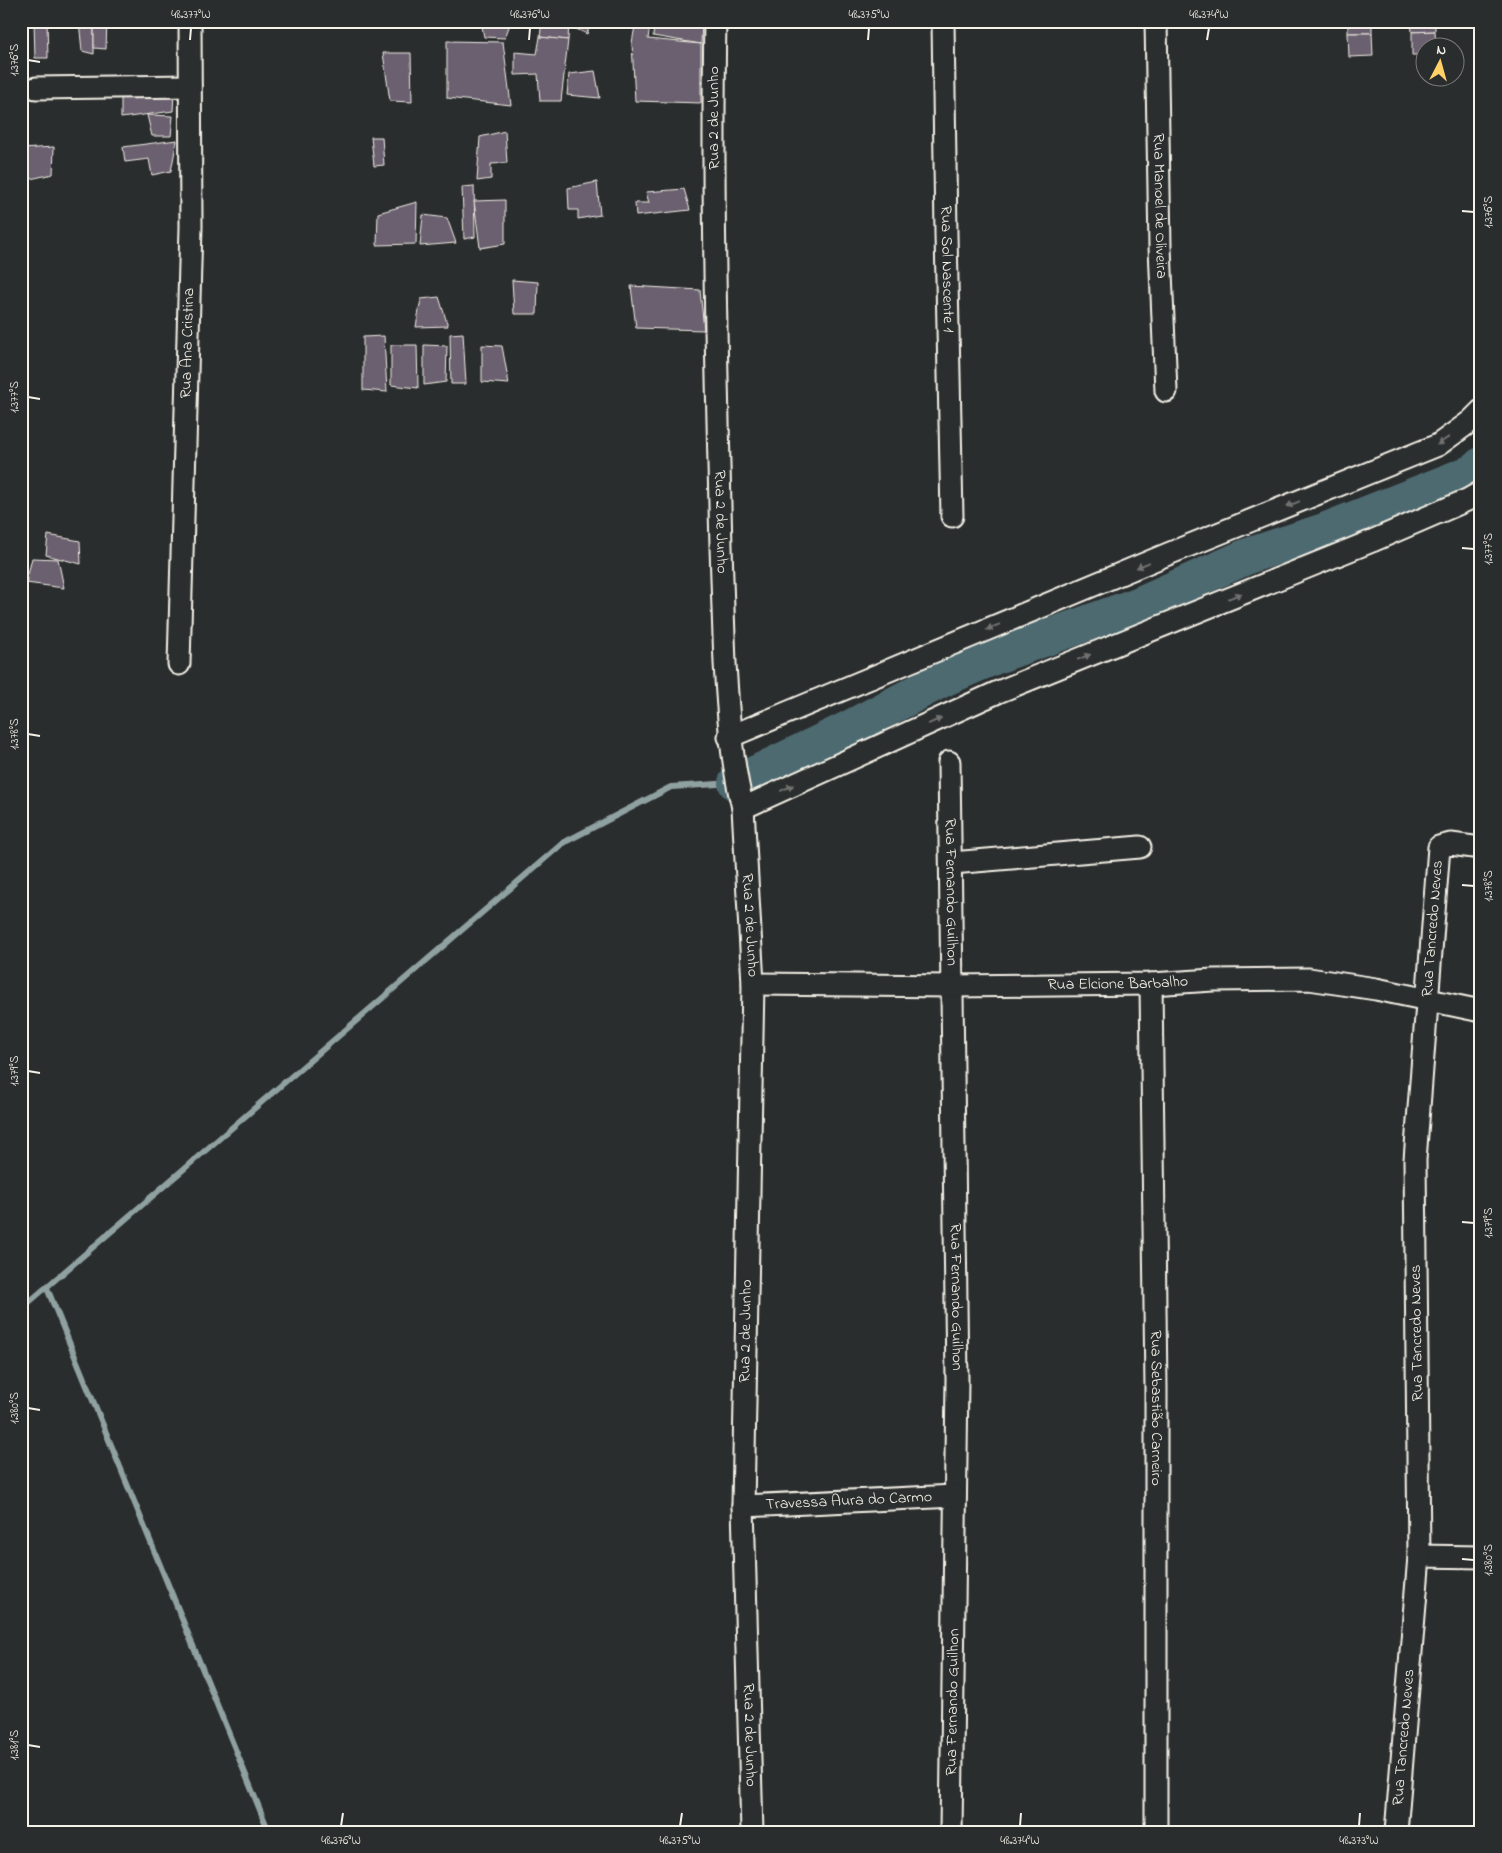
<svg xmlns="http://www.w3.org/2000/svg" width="1502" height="1853" font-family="'Indie Flower',sans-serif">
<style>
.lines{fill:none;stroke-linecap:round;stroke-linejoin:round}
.stream{stroke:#90a1a1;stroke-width:6}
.river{stroke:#4e6b71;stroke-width:36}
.building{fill:#6b606f;stroke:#f4f1e8}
.minor-casing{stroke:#f4f1e8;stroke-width:25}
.minor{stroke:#2a2d2e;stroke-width:21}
.oneway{fill:#71726f}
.ticks{fill:none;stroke:#f4f1e8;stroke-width:2}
.labels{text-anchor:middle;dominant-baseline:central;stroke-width:4;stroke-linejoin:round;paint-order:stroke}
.street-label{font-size:16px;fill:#f4f1e8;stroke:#2a2d2e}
.neatline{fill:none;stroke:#f4f1e8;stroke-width:2}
.ticks-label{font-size:12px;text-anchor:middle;fill:#f4f1e8}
</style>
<rect width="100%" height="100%" fill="#2a2d2e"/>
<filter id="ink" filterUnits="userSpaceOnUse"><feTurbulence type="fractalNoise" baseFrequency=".02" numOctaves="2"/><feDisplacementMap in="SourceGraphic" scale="10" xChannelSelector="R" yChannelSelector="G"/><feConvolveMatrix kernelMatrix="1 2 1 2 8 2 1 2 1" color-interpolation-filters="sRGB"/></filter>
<g filter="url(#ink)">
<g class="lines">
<g class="stream">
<path d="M47 1288 269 1832"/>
<path d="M21 1309 563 843 671 787 733 783"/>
</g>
<path class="river" d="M736 783 848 729 943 679 996 656 1138 605 1248 556 1324 531 1473 472 1481 465"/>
</g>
<g class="building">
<path d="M34 21H47L48 58H35Z"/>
<path d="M79 21H94V54L82 51Z"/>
<path d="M94 21H107L106 49 94 48Z"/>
<path d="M481 21H511L505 38 484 37Z"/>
<path d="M542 21H569L568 40 540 37Z"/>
<path d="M570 21H591L587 34 570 26Z"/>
<path d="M655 21H702L701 44 653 36Z"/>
<rect x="1348" y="21" width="24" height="12"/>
<path d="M1411 21H1435V31L1412 32Z"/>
<path d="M650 24 648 39 701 44V103L635 101 632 43 635 26Z"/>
<path d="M1435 31 1436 48H1424V55H1412V32Z"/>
<path d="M1348 33H1372L1373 56 1349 57Z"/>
<path d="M540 37 568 40 561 101H540L538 74 515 75V52L537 54Z"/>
<path d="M447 41 503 42 511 105 447 98Z"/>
<path d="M383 53H411L412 102 390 101Z"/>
<path d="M595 71 600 98 567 95 569 74Z"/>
<path d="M121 92H174L173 111 121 118Z"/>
<path d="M147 115 173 116 171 136H152Z"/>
<path d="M505 131 507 163 491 164V179L477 181 480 137Z"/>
<path d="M371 137H382L384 165 374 166Z"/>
<path d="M177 140 171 171 152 175 149 159 125 162 123 147Z"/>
<path d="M54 147 53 174 30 179 21 149Z"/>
<path d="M597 182 600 215 578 219V210H569L568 188Z"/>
<path d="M474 186 475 237 464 239 462 187Z"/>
<path d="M684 189 690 210 636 216 635 203H649L646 192Z"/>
<path d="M505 200V244L480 248 474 201Z"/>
<path d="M417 202 416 244 377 245 378 213Z"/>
<path d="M423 215 447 218 456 243 420 246Z"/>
<path d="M512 280 538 282 537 314H514Z"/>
<path d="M631 286 700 290 704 330 636 328Z"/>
<path d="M439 297 448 326 416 327 421 299Z"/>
<path d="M463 333 466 384H451L450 334Z"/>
<path d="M384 336 387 392 363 390V337Z"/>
<path d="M391 345H417L418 388 391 385Z"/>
<path d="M424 345 447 346 446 382 424 385Z"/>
<path d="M482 345 502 346 509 384 482 382Z"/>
<path d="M48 535 80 541 81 564 46 555Z"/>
<path d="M32 558 58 559 64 588 26 583Z"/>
</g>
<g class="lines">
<defs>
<g id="minor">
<path id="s1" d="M715 21C712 182 716 344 720 505 721 558 723 610 725 663 728 714 731 759 743 808L753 984 743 1506 752 1832"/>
<path id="s2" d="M943 21 946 234 952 516"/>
<path id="s3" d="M1156 21 1160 247 1166 391"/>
<path d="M36 88 190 86"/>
<path id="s4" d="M179 664 191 227 190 21"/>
<path d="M729 737 1168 554 1438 445 1471 421 1481 411"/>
<path id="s5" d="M949 762 957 1380 951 1832"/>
<path d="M743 808 998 692 1372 541 1467 500 1481 492"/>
<path d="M952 863 1140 847"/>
<path id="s6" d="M753 984 951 986 1151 984 1213 980 1309 979 1376 989 1481 1011"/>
<path id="s7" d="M1151 984 1156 1388V1832"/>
<path id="s8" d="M743 1506 955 1496"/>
<path d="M1419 1556 1481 1557"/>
<path id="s9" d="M1396 1832 1419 1556 1415 1160 1439 847 1451 844 1481 848"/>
</g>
</defs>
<use href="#minor" class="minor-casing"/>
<use href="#minor" class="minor"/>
</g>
<defs><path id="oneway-solid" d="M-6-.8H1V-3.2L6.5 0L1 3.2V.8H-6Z" transform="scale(1.25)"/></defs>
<g class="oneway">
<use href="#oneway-solid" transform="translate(1443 441) rotate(146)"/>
<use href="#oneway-solid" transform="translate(1293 504) rotate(158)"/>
<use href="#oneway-solid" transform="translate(1143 565) rotate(157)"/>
<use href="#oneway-solid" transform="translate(1235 596) rotate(-22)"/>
<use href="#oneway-solid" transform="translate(993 627) rotate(157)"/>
<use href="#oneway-solid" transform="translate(1084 657) rotate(-22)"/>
<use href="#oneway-solid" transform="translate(935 721) rotate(-24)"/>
<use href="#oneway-solid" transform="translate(787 788) rotate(-24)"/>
</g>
</g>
<path class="ticks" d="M190 40 191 28M529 40 530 28M868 40 869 28M1207 40 1209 28M28 60 40 62M1462 211 1474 212M28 397 40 399M1462 548 1474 549M28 734 40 736M1462 885 1474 886M28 1071 40 1073M1462 1222 1474 1223M28 1408 40 1410M1462 1559 1474 1560M28 1745 40 1747M341 1826 343 1813M680 1826 682 1813M1020 1826 1021 1813M1359 1826 1360 1813"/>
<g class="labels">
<g class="street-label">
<text transform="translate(714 118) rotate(-90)">Rua 2 de Junho</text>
<text stroke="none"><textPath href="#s3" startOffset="185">Rua Manoel de Oliveira</textPath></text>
<text stroke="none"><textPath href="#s2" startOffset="248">Rua Sol Nascente 1</textPath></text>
<text stroke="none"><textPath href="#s4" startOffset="321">Rua Ana Cristina</textPath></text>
<text stroke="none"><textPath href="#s1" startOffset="501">Rua 2 de Junho</textPath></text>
<text stroke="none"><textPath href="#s5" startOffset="130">Rua Fernando Guilhon</textPath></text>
<text stroke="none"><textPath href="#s1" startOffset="906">Rua 2 de Junho</textPath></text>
<text stroke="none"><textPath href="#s9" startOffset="905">Rua Tancredo Neves</textPath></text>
<text stroke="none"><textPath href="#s6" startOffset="365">Rua Elcione Barbalho</textPath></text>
<text stroke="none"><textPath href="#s5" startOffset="535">Rua Fernando Guilhon</textPath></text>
<text transform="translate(746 1331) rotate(-89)">Rua 2 de Junho</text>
<text transform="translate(1417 1333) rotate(-91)">Rua Tancredo Neves</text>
<text stroke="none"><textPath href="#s7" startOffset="424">Rua Sebastião Carneiro</textPath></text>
<text stroke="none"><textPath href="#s8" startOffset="106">Travessa Aura do Carmo</textPath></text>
<text transform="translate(953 1702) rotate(-89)">Rua Fernando Guilhon</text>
<text stroke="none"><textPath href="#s1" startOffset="1716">Rua 2 de Junho</textPath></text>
<text stroke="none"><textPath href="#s9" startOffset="95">Rua Tancredo Neves</textPath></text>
</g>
</g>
<rect width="1502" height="1853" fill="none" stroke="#2a2d2e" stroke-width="55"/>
<g transform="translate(1440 62) rotate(6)"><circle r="24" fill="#2a2d2e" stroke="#7b7b78"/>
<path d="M0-4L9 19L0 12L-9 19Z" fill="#ffd166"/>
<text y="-8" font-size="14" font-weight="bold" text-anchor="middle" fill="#f4f1e8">N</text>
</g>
<rect x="28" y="28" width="1446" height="1798" class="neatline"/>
<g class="ticks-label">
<text x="191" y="18">48.377°W</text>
<text x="530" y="18">48.376°W</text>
<text x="869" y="18">48.375°W</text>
<text x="1209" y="18">48.374°W</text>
<text transform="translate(14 60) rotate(-90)" y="4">1.376°S</text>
<text transform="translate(1488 212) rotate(-90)" y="4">1.376°S</text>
<text transform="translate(14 397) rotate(-90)" y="4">1.377°S</text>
<text transform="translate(1488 549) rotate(-90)" y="4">1.377°S</text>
<text transform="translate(14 734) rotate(-90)" y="4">1.378°S</text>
<text transform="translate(1488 886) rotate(-90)" y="4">1.378°S</text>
<text transform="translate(14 1071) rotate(-90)" y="4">1.379°S</text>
<text transform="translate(1488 1223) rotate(-90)" y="4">1.379°S</text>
<text transform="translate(14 1408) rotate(-90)" y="4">1.380°S</text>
<text transform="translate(1488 1560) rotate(-90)" y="4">1.380°S</text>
<text transform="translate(14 1745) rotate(-90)" y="4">1.381°S</text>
<text x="341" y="1844">48.376°W</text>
<text x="680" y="1844">48.375°W</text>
<text x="1020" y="1844">48.374°W</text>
<text x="1359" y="1844">48.373°W</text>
</g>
</svg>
